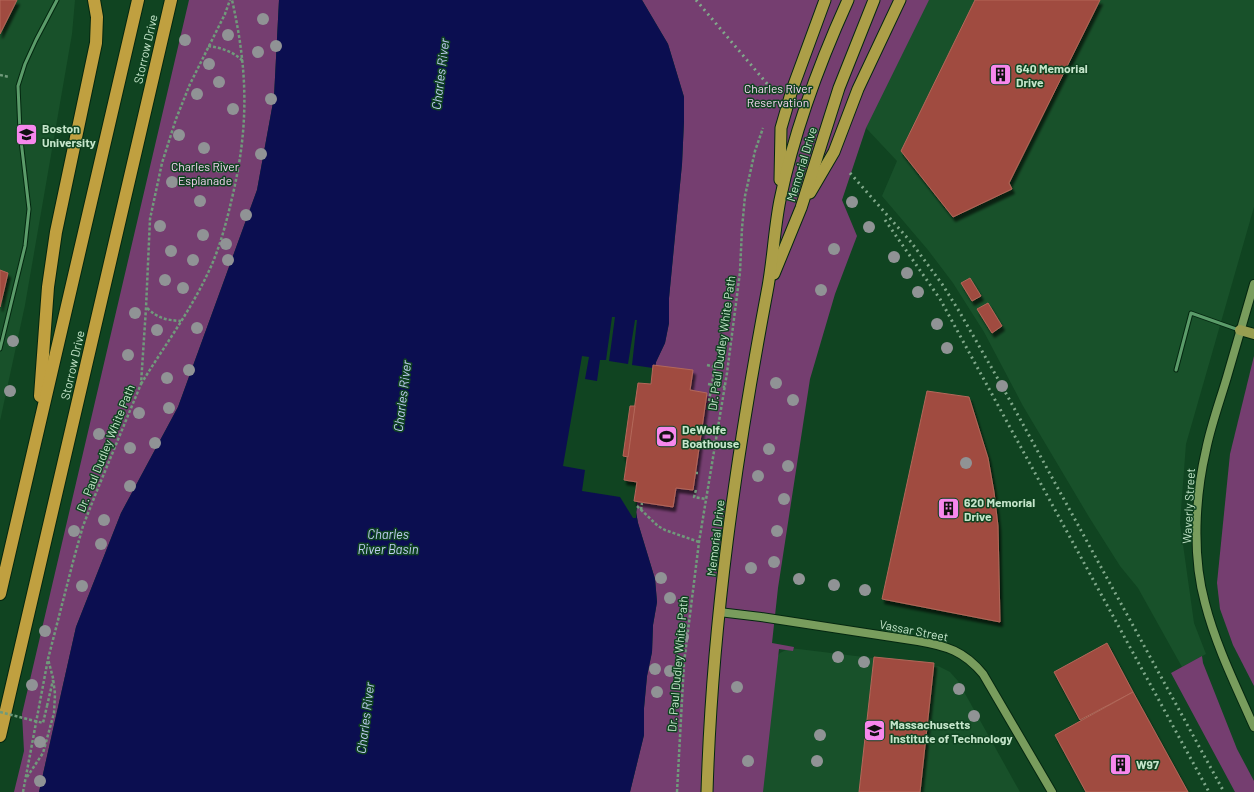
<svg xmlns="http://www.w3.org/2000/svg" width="1254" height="792" font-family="Barlow,sans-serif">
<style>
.built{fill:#18512a}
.green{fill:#753e70}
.water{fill:#0b0e50}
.pier{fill:#104421}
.building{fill:#a04c3f;stroke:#b3675a;filter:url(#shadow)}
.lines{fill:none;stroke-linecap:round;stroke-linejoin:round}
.service-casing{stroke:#042710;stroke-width:5}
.secondary-casing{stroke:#042710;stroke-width:10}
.primary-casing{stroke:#042710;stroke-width:12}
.trunk-casing{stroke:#042710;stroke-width:13}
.motorway-casing{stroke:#042710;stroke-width:14}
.path{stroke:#709a7b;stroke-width:2.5;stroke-dasharray:3 2;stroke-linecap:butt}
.service{stroke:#5b9c6a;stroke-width:3}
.secondary{stroke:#799d5d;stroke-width:8}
.primary{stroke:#989e51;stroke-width:10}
.trunk{stroke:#ac9f48;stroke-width:11}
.motorway{stroke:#c0a040;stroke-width:12}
.rail{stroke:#81a98b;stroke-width:3;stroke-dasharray:2 4;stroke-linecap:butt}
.path-bridge{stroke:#709a7b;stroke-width:2.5;stroke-dasharray:3 2;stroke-linecap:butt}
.tree{fill:#909395}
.labels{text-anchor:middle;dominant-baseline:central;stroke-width:3;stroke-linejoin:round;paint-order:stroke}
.street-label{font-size:12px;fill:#c5e6cb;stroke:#104421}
.poi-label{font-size:12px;font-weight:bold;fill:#c5e6cb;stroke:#104421;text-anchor:start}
.park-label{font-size:12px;fill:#f8d4f4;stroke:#104421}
.water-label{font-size:13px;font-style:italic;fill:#bfccf4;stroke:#104421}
</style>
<defs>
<filter id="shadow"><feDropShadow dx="2.5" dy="4.5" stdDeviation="1" flood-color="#0009"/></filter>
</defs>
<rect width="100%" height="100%" fill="#104421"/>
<g class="built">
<path d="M0 0H75L72 34 25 305 0 421Z"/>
<path d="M925 0H1254V207L1186 444 1180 523 1194 623 1206 654 1182 667 1138 588 1120 566 1089 517 1023 406 984 332 953 283 928 250 882 196 897 161 866 128 876 101Z"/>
<path d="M790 648 938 666 950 672 958 681 1020 792H756L776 658 780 653Z"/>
</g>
<g class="green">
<path d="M189 0H279L274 97 257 190 178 407 121 513 76 627 39 792H14L24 751 22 714Z"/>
<path d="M642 0H929L866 128 842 200 857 236 835 294 810 379 778 588 772 643 794 647 793 651 779 649 763 792H630L644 735V708L647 676 652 652 653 625 657 602 655 579 638 523 636 512 656 362 665 343 669 323V298L682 164 684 121V97L668 44Z"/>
<path d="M1254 356V686L1233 645 1220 609 1217 583 1230 454Z"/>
<path d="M1202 656 1203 663 1237 749 1254 781V792H1235L1171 673Z"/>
</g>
<path class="water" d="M279 0H642L668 44 684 97V121L682 164 669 298V323L665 343 656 362 636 512 638 523 655 579 657 602 653 625 652 652 647 676 644 708V735L630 792H39L76 627 121 513 178 407 257 190 274 97Z"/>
<path class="pier" d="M612 317H615L609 361 628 364 635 320H637L632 365 653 368 651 384 624 480 637 482 634 501 637 502 636 518H633L620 497 582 491 585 470 563 466 582 356 589 357 585 379 597 381 600 360H606Z"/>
<g class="building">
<path d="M0 0H17L0 34Z"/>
<path d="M975 0H1100L1009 183 1012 189 953 217 901 151Z"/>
<path d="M0 270 8 273 0 307Z"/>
<path d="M970 278 981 296 972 301 961 283Z"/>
<path d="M988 303 1002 326 992 333 977 309Z"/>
<path d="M653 365 693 370 690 390 707 393 693 490 676 488 673 507 634 501 637 482 624 480 638 383 651 384Z"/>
<path d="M927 391 969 397 988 458 994 492 998 526 1000 622 882 599Z"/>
<path d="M630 406H635L628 457 623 456Z"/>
<path d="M1107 643 1133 692 1080 720 1054 672Z"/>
<path d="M874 657 934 663 920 792H859Z"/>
<path d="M1133 692 1188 792H1086L1055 735Z"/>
</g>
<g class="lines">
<defs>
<g id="service">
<path d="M0 349 25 246 29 209 20 132 18 86 25 64 36 40 57 0"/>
<path d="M1176 370 1191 313 1239 330"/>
</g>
<g id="secondary">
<path d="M1254 284C1245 315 1236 346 1227 377 1220 401 1211 425 1206 450 1195 497 1192 556 1205 603 1216 646 1236 686 1254 727"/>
<path d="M719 612 761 617 918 641C947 646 964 651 983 674L1052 792"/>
</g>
<path id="primary" d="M1240 330 1254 334"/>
<g id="trunk">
<path d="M780 180 781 128 792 90 825 0"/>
<path d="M810 193 834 152 858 89 900 0"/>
<path d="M774 274 801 208 839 88 874 0"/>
<path d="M707 792C712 624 736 457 767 292 773 262 774 230 780 200 794 131 819 64 848 0"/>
</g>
<g id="motorway">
<path d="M40 396 48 287 56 232 96 43 97 17 94 0"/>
<path d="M0 594 138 0"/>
<path d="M0 736 171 0"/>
</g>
</defs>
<use href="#service" class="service-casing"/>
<use href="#secondary" class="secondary-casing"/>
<use href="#primary" class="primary-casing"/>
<use href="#trunk" class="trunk-casing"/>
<use href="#motorway" class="motorway-casing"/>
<g class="path">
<path d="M208 46C222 48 232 51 243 61"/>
<path d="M0 75 9 77"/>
<path d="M147 308C158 318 165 320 181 321"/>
<path d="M707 365 715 367 709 401"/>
<path d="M141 384C163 348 189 313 207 275 219 251 226 224 232 198 249 127 248 71 232 0"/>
<path d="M708 384 725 387"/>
<path d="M703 441 716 442"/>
<path d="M696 473H698"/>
<path d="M696 490 694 497 706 499"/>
<path d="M637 506 658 526 665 530 699 542"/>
<path d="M641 510 642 503"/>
<path d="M47 706 53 680"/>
<path d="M27 777 43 753 54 713 55 694 53 678 48 659"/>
<path d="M23 792 48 659 74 558 83 526 96 493 141 384 146 308 150 219 162 163 176 119 190 84 225 14 230 0"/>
<path d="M677 792 684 663 699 542 727 373 740 272 742 228 745 196 755 151 763 128"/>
</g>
<use href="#service" class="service"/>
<use href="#secondary" class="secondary"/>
<use href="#primary" class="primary"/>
<use href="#trunk" class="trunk"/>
<use href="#motorway" class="motorway"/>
<g class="rail">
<path d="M696 0 769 86"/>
<path d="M850 173 911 242 942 284 959 311 1002 386 1224 792"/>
<path d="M885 220 940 299 1209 792"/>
</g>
<path class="path-bridge" d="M0 712 43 723 47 706"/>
</g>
<g class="tree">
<circle cx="263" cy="19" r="6"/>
<circle cx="228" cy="35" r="6"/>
<circle cx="185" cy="40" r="6"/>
<circle cx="276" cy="46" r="6"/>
<circle cx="258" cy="52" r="6"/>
<circle cx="209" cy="64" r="6"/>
<circle cx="219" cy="82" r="6"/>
<circle cx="197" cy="94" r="6"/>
<circle cx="271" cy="99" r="6"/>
<circle cx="233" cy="109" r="6"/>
<circle cx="179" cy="135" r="6"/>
<circle cx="204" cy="148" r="6"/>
<circle cx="261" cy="154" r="6"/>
<circle cx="220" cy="167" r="6"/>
<circle cx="172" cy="182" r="6"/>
<circle cx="200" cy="201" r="6"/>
<circle cx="852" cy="202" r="6"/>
<circle cx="246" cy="215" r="6"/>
<circle cx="160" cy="226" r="6"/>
<circle cx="869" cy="227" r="6"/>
<circle cx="203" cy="235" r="6"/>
<circle cx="226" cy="244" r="6"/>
<circle cx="834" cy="249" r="6"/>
<circle cx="171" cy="251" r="6"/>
<circle cx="894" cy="257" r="6"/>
<circle cx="193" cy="260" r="6"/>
<circle cx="228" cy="260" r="6"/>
<circle cx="907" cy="273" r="6"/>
<circle cx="165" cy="280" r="6"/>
<circle cx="183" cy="288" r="6"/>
<circle cx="821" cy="290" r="6"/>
<circle cx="918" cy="292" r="6"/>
<circle cx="135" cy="313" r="6"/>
<circle cx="937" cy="324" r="6"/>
<circle cx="197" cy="328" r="6"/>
<circle cx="157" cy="330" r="6"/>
<circle cx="13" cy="341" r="6"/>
<circle cx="947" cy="348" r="6"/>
<circle cx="128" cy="355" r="6"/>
<circle cx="189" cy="370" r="6"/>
<circle cx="167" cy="378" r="6"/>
<circle cx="776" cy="383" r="6"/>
<circle cx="1002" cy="386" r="6"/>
<circle cx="10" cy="391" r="6"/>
<circle cx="793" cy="400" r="6"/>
<circle cx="169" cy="408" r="6"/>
<circle cx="139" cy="413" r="6"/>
<circle cx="99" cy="434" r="6"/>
<circle cx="155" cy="443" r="6"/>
<circle cx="130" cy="448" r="6"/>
<circle cx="769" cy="449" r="6"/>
<circle cx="966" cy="463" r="6"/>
<circle cx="788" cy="466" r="6"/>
<circle cx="758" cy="476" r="6"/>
<circle cx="130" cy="486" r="6"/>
<circle cx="784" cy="499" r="6"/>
<circle cx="104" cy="520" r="6"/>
<circle cx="74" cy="531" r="6"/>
<circle cx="777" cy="531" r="6"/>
<circle cx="101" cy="544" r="6"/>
<circle cx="774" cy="562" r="6"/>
<circle cx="751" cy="568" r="6"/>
<circle cx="661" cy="578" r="6"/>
<circle cx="799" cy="579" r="6"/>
<circle cx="834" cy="585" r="6"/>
<circle cx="82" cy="586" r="6"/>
<circle cx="865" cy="590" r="6"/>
<circle cx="670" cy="598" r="6"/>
<circle cx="45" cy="631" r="6"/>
<circle cx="683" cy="637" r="6"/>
<circle cx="838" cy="657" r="6"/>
<circle cx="864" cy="662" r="6"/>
<circle cx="655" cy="669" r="6"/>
<circle cx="670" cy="671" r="6"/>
<circle cx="32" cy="685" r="6"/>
<circle cx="737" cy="687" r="6"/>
<circle cx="959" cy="689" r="6"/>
<circle cx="657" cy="692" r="6"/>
<circle cx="974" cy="716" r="6"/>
<circle cx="820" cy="735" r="6"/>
<circle cx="40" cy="742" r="6"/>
<circle cx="748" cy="761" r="6"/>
<circle cx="817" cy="761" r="6"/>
<circle cx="40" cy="781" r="6"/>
</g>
<defs>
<symbol id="building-square" viewBox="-11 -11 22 22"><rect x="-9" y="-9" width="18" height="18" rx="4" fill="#f688ed" stroke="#104421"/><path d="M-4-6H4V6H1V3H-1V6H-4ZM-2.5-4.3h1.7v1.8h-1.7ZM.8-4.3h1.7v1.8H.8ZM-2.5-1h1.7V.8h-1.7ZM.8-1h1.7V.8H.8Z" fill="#111"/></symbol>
<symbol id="university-square" viewBox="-11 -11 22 22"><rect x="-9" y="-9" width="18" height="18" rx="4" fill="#f688ed" stroke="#104421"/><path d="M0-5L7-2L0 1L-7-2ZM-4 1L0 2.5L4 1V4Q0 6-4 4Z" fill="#111"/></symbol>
<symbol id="stadium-square" viewBox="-11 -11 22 22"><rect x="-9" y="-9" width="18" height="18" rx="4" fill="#f688ed" stroke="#104421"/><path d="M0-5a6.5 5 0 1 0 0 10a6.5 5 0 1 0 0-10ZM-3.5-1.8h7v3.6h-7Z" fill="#111"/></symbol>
</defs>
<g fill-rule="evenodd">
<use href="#building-square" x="988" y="62" width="25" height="25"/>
<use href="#university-square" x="14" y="122" width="25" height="25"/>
<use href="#stadium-square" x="654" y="424" width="25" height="25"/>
<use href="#building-square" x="936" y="496" width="25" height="25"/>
<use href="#university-square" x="862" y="718" width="25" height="25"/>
<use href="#building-square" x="1108" y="752" width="25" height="25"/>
</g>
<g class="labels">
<g class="street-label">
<text transform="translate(145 49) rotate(-77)">Storrow Drive</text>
<text transform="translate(801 164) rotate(-73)">Memorial Drive</text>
<text transform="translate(721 343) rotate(-82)">Dr. Paul Dudley White Path</text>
<text transform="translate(72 365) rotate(-77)">Storrow Drive</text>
<text transform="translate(105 448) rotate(-68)">Dr. Paul Dudley White Path</text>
<text transform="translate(1188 506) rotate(-87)">Waverly Street</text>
<text transform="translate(715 538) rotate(-83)">Memorial Drive</text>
<text transform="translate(914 630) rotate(11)">Vassar Street</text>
<text transform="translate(677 664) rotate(-85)">Dr. Paul Dudley White Path</text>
</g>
<g class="poi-label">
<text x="1016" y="68">640 Memorial<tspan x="1016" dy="14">Drive</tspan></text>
<text x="42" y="128">Boston<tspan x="42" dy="14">University</tspan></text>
<text x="682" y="429">DeWolfe<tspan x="682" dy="14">Boathouse</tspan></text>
<text x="964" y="502">620 Memorial<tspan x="964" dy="14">Drive</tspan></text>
<text x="890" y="724">Massachusetts<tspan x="890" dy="14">Institute of Technology</tspan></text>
<text x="1136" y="764">W97</text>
</g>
<g class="park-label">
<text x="778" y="88">Charles River<tspan x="778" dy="14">Reservation</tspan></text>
<text x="205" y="166">Charles River<tspan x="205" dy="14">Esplanade</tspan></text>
</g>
<g class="water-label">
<text transform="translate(440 74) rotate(-83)">Charles River</text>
<text transform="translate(402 396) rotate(-83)">Charles River</text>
<text x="388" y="534">Charles<tspan x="388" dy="15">River Basin</tspan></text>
<text transform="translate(365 718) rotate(-83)">Charles River</text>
</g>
</g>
</svg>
